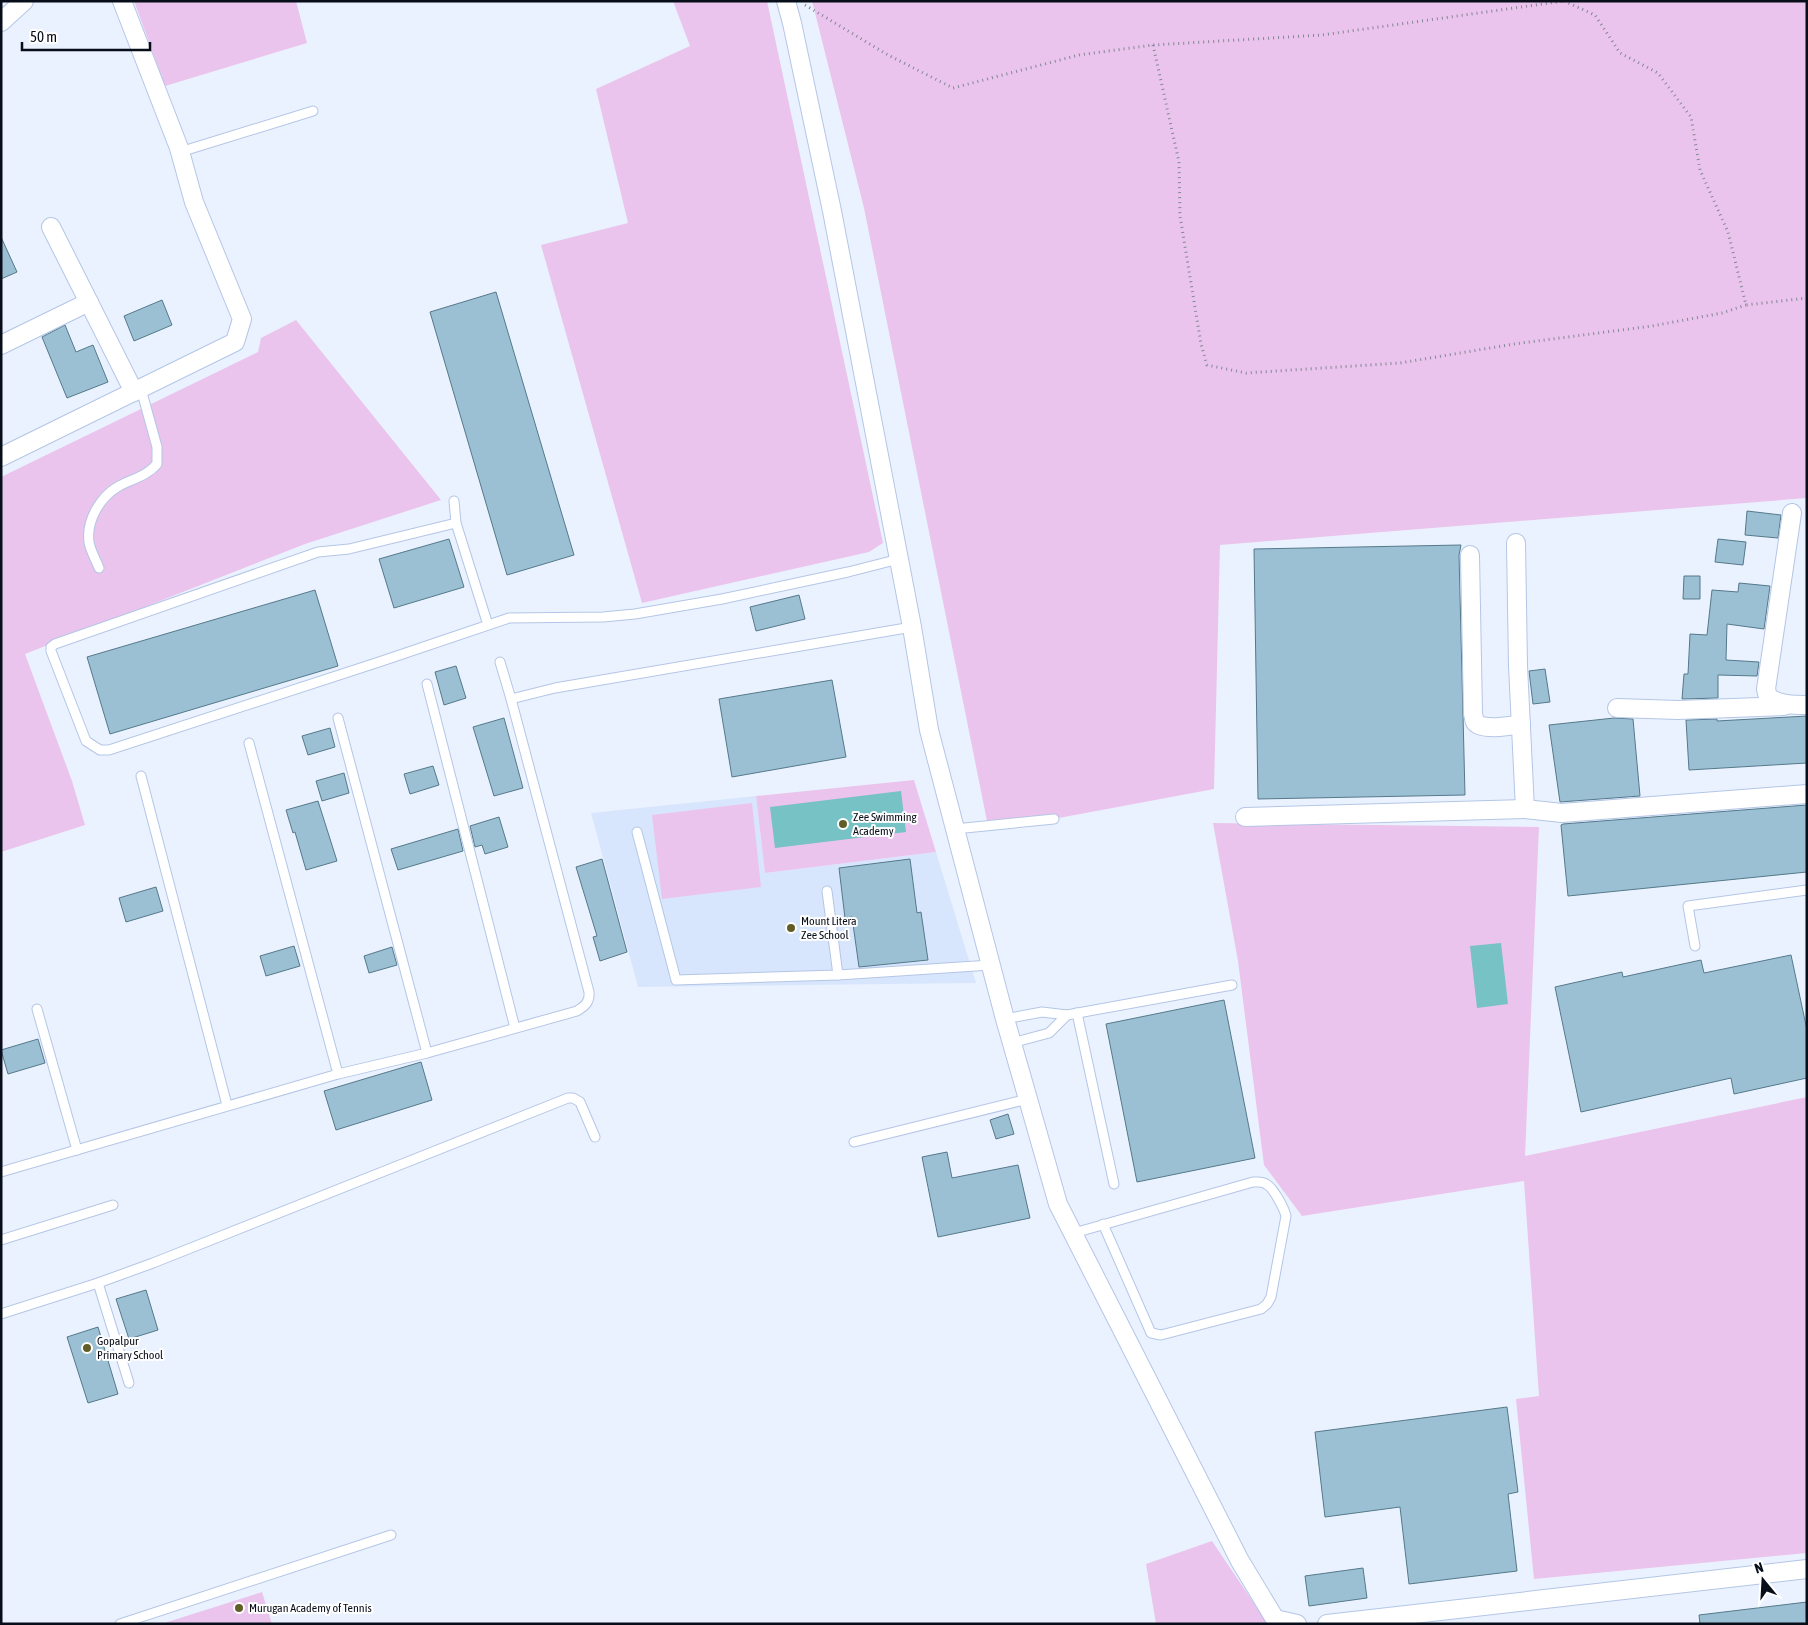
<svg xmlns="http://www.w3.org/2000/svg" width="1808" height="1625" font-family="'Asap Condensed',sans-serif">
<style>
.built{fill:#d8e6fd}
.green{fill:#ebc4ed}
.water{fill:#76c2c5}
.building{fill:#9bc0d4;stroke:#55798a}
.lines{fill:none;stroke-linecap:round;stroke-linejoin:round}
.lane-casing{stroke:#b4c6e6;stroke-width:11}
.street-casing{stroke:#b4c6e6;stroke-width:20}
.path{stroke:#818894;stroke-width:3;stroke-dasharray:1 4;stroke-linecap:butt}
.lane{stroke:#fff;stroke-width:9}
.street{stroke:#fff;stroke-width:18}
.poi-dot{fill:#615d29;stroke:#fff;stroke-width:2}
.labels{text-anchor:middle;dominant-baseline:central;stroke-width:4;stroke-linejoin:round;paint-order:stroke}
.poi-label{font-size:12px;fill:#080e19;stroke:#fff;text-anchor:start}
</style>
<rect width="100%" height="100%" fill="#eaf2ff"/>
<path class="built" d="M756 796 765 873 936 852 976 983 638 987 591 813Z"/>
<g class="green">
<path d="M134 1H296L307 43 165 86Z"/>
<path d="M673 1H767L883 543 869 552 642 603 541 245 628 223 596 89 690 46Z"/>
<path d="M812 1H1807V498L1220 545 1214 789 989 831 864 208Z"/>
<path d="M296 320 441 500 305 544 25 654 72 781 85 825 1 852V477L258 352 261 338Z"/>
<path d="M914 780 936 852 765 873 756 796Z"/>
<path d="M752 803 761 887 662 899 652 815Z"/>
<path d="M1213 823 1539 827 1525 1156 1807 1097V1553L1534 1579 1516 1399 1539 1396 1524 1181 1302 1216 1264 1165 1238 961Z"/>
<path d="M1212 1541 1268 1624H1156L1146 1564Z"/>
<path d="M262 1592 272 1624H161Z"/>
</g>
<g class="water">
<path d="M901 791 906 832 775 848 770 807Z"/>
<path d="M1501 943 1508 1004 1477 1008 1470 946Z"/>
</g>
<g class="building">
<path d="M1 237 17 272 1 279Z"/>
<path d="M496 292 574 555 507 575 430 312Z"/>
<path d="M162 300 172 325 134 341 124 316Z"/>
<path d="M65 325 76 352 93 345 108 382 67 398 42 337Z"/>
<path d="M1747 511 1781 515 1778 538 1745 535Z"/>
<path d="M449 539 464 587 394 608 379 559Z"/>
<path d="M1718 539 1746 542 1743 565 1715 562Z"/>
<path d="M1461 545 1459 555 1465 795 1258 799 1254 549Z"/>
<path d="M1684 576H1700V599H1683Z"/>
<path d="M1739 583 1770 586 1764 629 1727 624 1726 660 1759 662 1757 676 1718 675V698L1682 699 1684 674H1688L1690 634 1707 635 1712 590 1738 592Z"/>
<path d="M315 590 338 666 110 734 87 657Z"/>
<path d="M799 595 805 619 756 631 750 607Z"/>
<path d="M456 666 466 698 444 705 435 672Z"/>
<path d="M1545 669 1550 702 1533 704 1529 671Z"/>
<path d="M832 680 846 757 732 777 719 699Z"/>
<path d="M1807 716V763L1689 770 1686 720 1717 719V721Z"/>
<path d="M504 718 523 788 494 796 473 727Z"/>
<path d="M1614 718 1633 719 1640 796 1560 802 1549 725Z"/>
<path d="M330 728 335 747 308 755 302 736Z"/>
<path d="M433 766 439 785 410 794 404 774Z"/>
<path d="M344 773 349 793 322 801 316 781Z"/>
<path d="M318 801 337 861 306 870 295 832 293 833 286 810Z"/>
<path d="M1807 805V872L1568 896 1561 825 1563 824Z"/>
<path d="M499 817 508 847 485 854 482 845 475 847 470 826Z"/>
<path d="M458 829 463 851 398 870 391 849Z"/>
<path d="M602 859 627 952 600 961 593 937 597 936 576 867Z"/>
<path d="M910 859 917 913 921 912 928 960 859 967 852 917 845 918 839 868Z"/>
<path d="M156 887 163 911 126 922 119 898Z"/>
<path d="M294 946 300 966 266 976 260 956Z"/>
<path d="M392 947 397 965 369 973 364 956Z"/>
<path d="M1791 955 1807 1030V1078L1734 1094 1731 1078 1581 1112 1555 987 1622 972 1623 977 1701 960 1704 973Z"/>
<path d="M1224 1000 1255 1158 1137 1182 1106 1024Z"/>
<path d="M38 1039 45 1063 8 1074 1 1050Z"/>
<path d="M421 1062 432 1100 336 1130 324 1091Z"/>
<path d="M1008 1114 1014 1134 996 1139 990 1120Z"/>
<path d="M947 1152 952 1178 1018 1165 1030 1218 938 1237 922 1157Z"/>
<path d="M146 1290 158 1330 129 1339 116 1299Z"/>
<path d="M98 1327 118 1394 88 1403 67 1337Z"/>
<path d="M1507 1407 1518 1492 1508 1494 1517 1571 1409 1584 1400 1507 1325 1517 1315 1432Z"/>
<path d="M1363 1568 1367 1598 1309 1606 1305 1576Z"/>
<path d="M1807 1602V1624H1700L1699 1615Z"/>
</g>
<g class="lines">
<defs>
<g id="lane">
<path d="M180 152 313 111"/>
<path d="M454 501 456 523"/>
<path d="M99 568C96 560 90 550 89 542 86 520 101 496 119 486 132 479 147 476 157 464V447L141 389"/>
<path d="M488 625 456 523 349 549 318 552 55 644 51 647V651L86 741 100 750H109L379 662 509 618 603 617 635 614 722 599 848 572 899 559"/>
<path d="M500 662 511 699"/>
<path d="M427 684 515 1028"/>
<path d="M338 718 427 1053"/>
<path d="M249 743 338 1074"/>
<path d="M141 776 227 1105"/>
<path d="M955 829 1054 819"/>
<path d="M637 832 676 980 838 975 991 965"/>
<path d="M827 891 838 975"/>
<path d="M1695 946 1688 906 1807 890"/>
<path d="M37 1009 77 1150"/>
<path d="M1077 1013 1114 1184"/>
<path d="M1067 1015 1232 985"/>
<path d="M1005 1019 1042 1012 1067 1015 1049 1033 1012 1043"/>
<path d="M854 1142 1028 1099"/>
<path d="M1 1172 338 1074 427 1053 577 1011C585 1006 590 1002 589 992L511 699 555 688 912 627"/>
<path d="M1074 1233 1253 1182C1258 1182 1262 1181 1266 1184 1273 1187 1284 1208 1286 1216L1271 1297 1267 1304 1261 1309 1161 1335 1151 1333 1103 1224"/>
<path d="M1 1240 113 1205"/>
<path d="M98 1283 129 1383"/>
<path d="M1 1314 98 1283 153 1263 568 1098H573L580 1102 595 1137"/>
<path d="M120 1624 391 1535"/>
</g>
<g id="street">
<path d="M786 1 792 23 832 211 912 627 929 730 1005 1019 1028 1099 1058 1204 1240 1561 1275 1619 1297 1624"/>
<path d="M1 22 24 1"/>
<path d="M51 227 134 392"/>
<path d="M1 345 89 302"/>
<path d="M1 457 235 342 242 319 194 202 179 148 122 1"/>
<path d="M1792 513 1766 689 1768 697C1780 705 1792 705 1807 705"/>
<path d="M1516 543 1518 666 1525 809 1562 813 1807 794"/>
<path d="M1470 555 1473 714C1474 717 1474 720 1475 722 1481 731 1511 726 1521 724"/>
<path d="M1617 708 1678 710 1784 706"/>
<path d="M1245 817 1525 809"/>
<path d="M1327 1624 1807 1569"/>
</g>
</defs>
<use href="#lane" class="lane-casing"/>
<use href="#street" class="street-casing"/>
<g class="path">
<path d="M1564 1 1595 15 1620 53 1658 73 1691 117 1700 170 1728 232 1746 305 1807 298"/>
<path d="M805 5 888 55 953 88 1079 55 1153 45 1322 35 1564 1"/>
<path d="M1153 45 1179 162 1180 216 1201 344 1207 365 1246 373 1400 363 1514 344 1652 326 1722 313 1746 305"/>
</g>
<use href="#lane" class="lane"/>
<use href="#street" class="street"/>
</g>
<g class="poi-dot">
<circle cx="843" cy="824" r="5"/>
<circle cx="791" cy="928" r="5"/>
<circle cx="87" cy="1348" r="5"/>
<circle cx="239" cy="1608" r="5"/>
</g>
<g class="labels">
<g class="poi-label">
<text x="853" y="817">Zee Swimming<tspan x="853" dy="14">Academy</tspan></text>
<text x="801" y="921">Mount Litera<tspan x="801" dy="14">Zee School</tspan></text>
<text x="97" y="1341">Gopalpur<tspan x="97" dy="14">Primary School</tspan></text>
<text x="249" y="1608">Murugan Academy of Tennis</text>
</g>
</g>
<rect width="1808" height="1625" fill="none" stroke="#080e19" stroke-width="5"/>
<g transform="translate(1763 1580) rotate(342)" stroke="#ffffff" stroke-width="4" paint-order="stroke">
<path d="M0-4L9 19L0 12L-9 19Z" fill="#080e19"/>
<text y="-8" font-size="14" font-weight="bold" text-anchor="middle" fill="#080e19">N</text>
</g>
<path d="M22 42v8h128v-8" fill="none" stroke="#080e19" stroke-width="2.5"/>
<text x="30" y="42" font-size="15" fill="#080e19" stroke="#ffffff" stroke-width="4" paint-order="stroke">50 m</text>
</svg>
